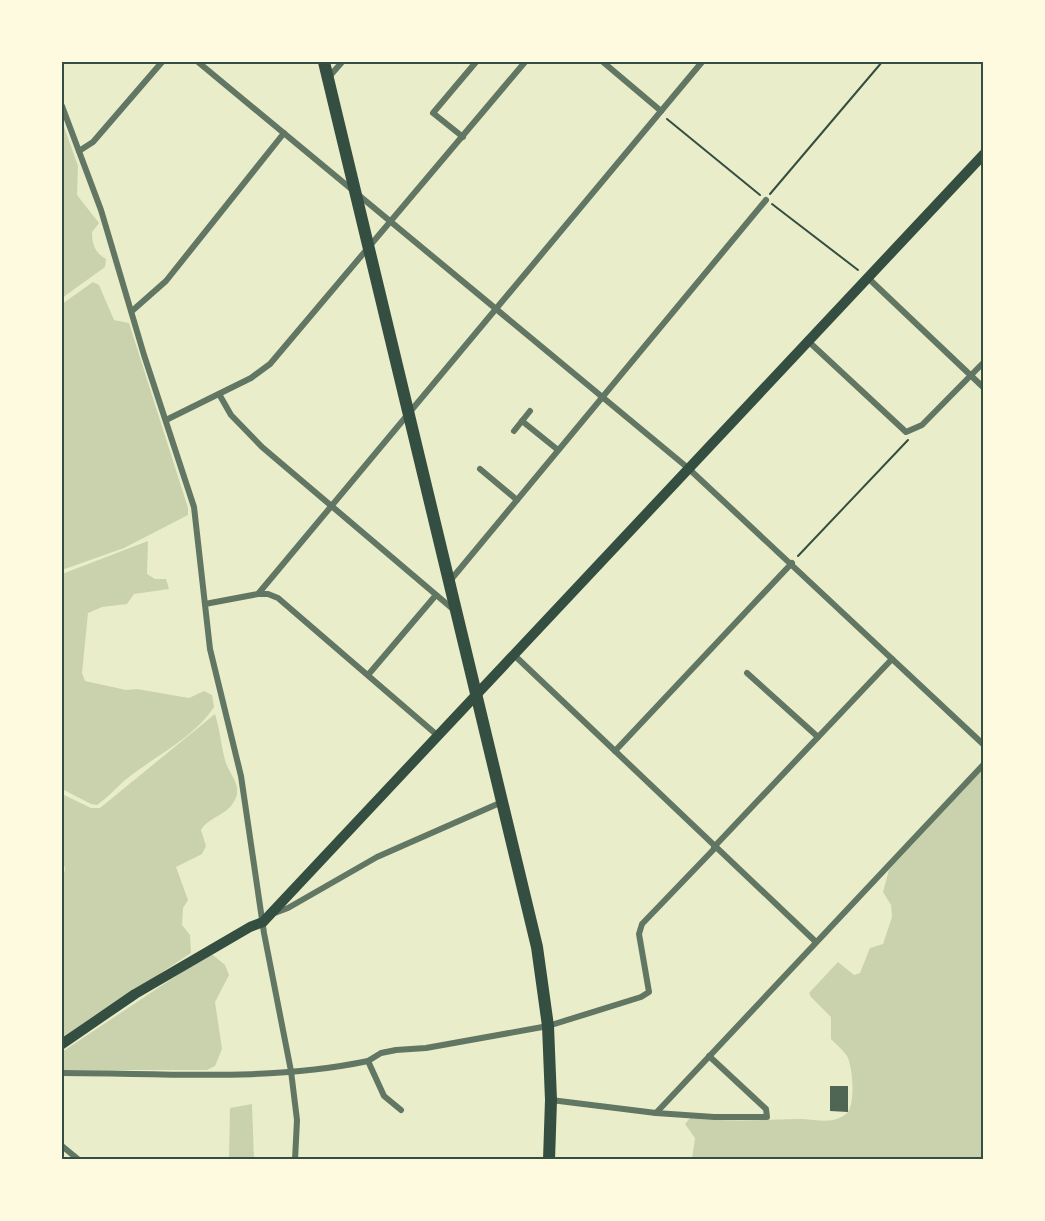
<svg xmlns="http://www.w3.org/2000/svg" width="1045" height="1221" font-family="Karla,sans-serif">
<style>
.green{fill:#cad2ad}
.building{fill:#4f6655}
.lines{fill:none;stroke-linecap:round;stroke-linejoin:round}
.path{stroke:#344e41;stroke-width:2}
.minor{stroke:#617663;stroke-width:6}
.secondary{stroke:#344e41;stroke-width:10}
.primary{stroke:#344e41;stroke-width:12}
.neatline{fill:none;stroke:#344e41;stroke-width:2}
</style>
<rect width="100%" height="100%" fill="#e9edc9"/>
<g class="green">
<path d="M62 121 78 166 77 195 99 223 92 232C92 244 95 253 106 259L105 267 62 298Z"/>
<path d="M93 282 99 285 114 320 129 323 188 508V515L124 548 62 570V304Z"/>
<path d="M148 541 147 574 155 579H166L169 589 134 594 127 604 102 607 88 613 82 673 85 681 126 690 137 689 189 698 204 691 212 695 214 707C194 738 153 757 124 781 115 789 107 798 97 805L91 804 62 789V574Z"/>
<path d="M215 714C220 730 221 745 225 760 228 774 245 786 233 803 226 815 209 817 201 830L206 846 202 854 176 867 188 900 183 908 182 925 190 935 191 953 62 1038V882L65 869 62 856V794L91 808H100Z"/>
<path d="M983 769V1159H692L695 1138 685 1124 690 1118C726 1122 761 1120 797 1119 814 1118 831 1126 846 1114 856 1106 853 1067 847 1056 843 1050 836 1044 831 1039V1017L811 997 809 993 838 962 854 975 860 973 870 948 883 944 892 917 891 905 883 892 889 870Z"/>
<path d="M213 955 225 965 229 975 215 1002 222 1049 215 1066 207 1070H62V1052L206 956Z"/>
<path d="M252 1104 254 1159H229L230 1108Z"/>
</g>
<path class="building" d="M830 1086H848V1112L830 1111Z"/>
<g class="lines">
<g class="path">
<path d="M667 119 760 195"/>
<path d="M770 194 882 62"/>
<path d="M772 204 858 270"/>
<path d="M798 556 908 440"/>
</g>
<g class="minor">
<path d="M198 62 688 468 984 745"/>
<path d="M603 62 661 111"/>
<path d="M329 77 342 62"/>
<path d="M62 106 101 210 144 355 194 507 210 649 241 776 264 933 291 1071 297 1120 295 1160"/>
<path d="M463 137 433 113 476 62"/>
<path d="M79 151 93 142 162 62"/>
<path d="M867 277 984 388"/>
<path d="M132 311 166 281 284 133"/>
<path d="M807 340 906 432 922 425 984 362"/>
<path d="M219 394 231 415 262 447 454 610"/>
<path d="M166 420 251 378 270 364 525 62"/>
<path d="M522 421 558 450"/>
<path d="M514 431 530 411"/>
<path d="M480 469 517 500"/>
<path d="M449 582 766 200"/>
<path d="M258 594H268L278 598 437 735"/>
<path d="M205 604 258 594 702 62"/>
<path d="M513 654 816 942"/>
<path d="M747 673 818 737"/>
<path d="M368 675 436 595"/>
<path d="M615 751 792 563"/>
<path d="M714 847 892 659"/>
<path d="M272 914 288 908 377 857 502 802"/>
<path d="M368 1061 381 1053 396 1050 426 1048 548 1026 641 997 649 992 639 934 642 924 715 848"/>
<path d="M62 1073C164 1073 268 1082 368 1061L384 1096 401 1110"/>
<path d="M551 1100 656 1113 984 764"/>
<path d="M656 1113 714 1117H767L766 1109 709 1056"/>
<path d="M62 1146 79 1160"/>
</g>
<path class="secondary" d="M62 1044 135 994 250 927 263 922 984 154"/>
<path class="primary" d="M324 62 537 947 548 1026 551 1100 549 1160"/>
</g>
<rect width="1045" height="1221" fill="none" stroke="#fefae0" stroke-width="126"/>
<rect x="63" y="63" width="919" height="1095" class="neatline"/>
</svg>
